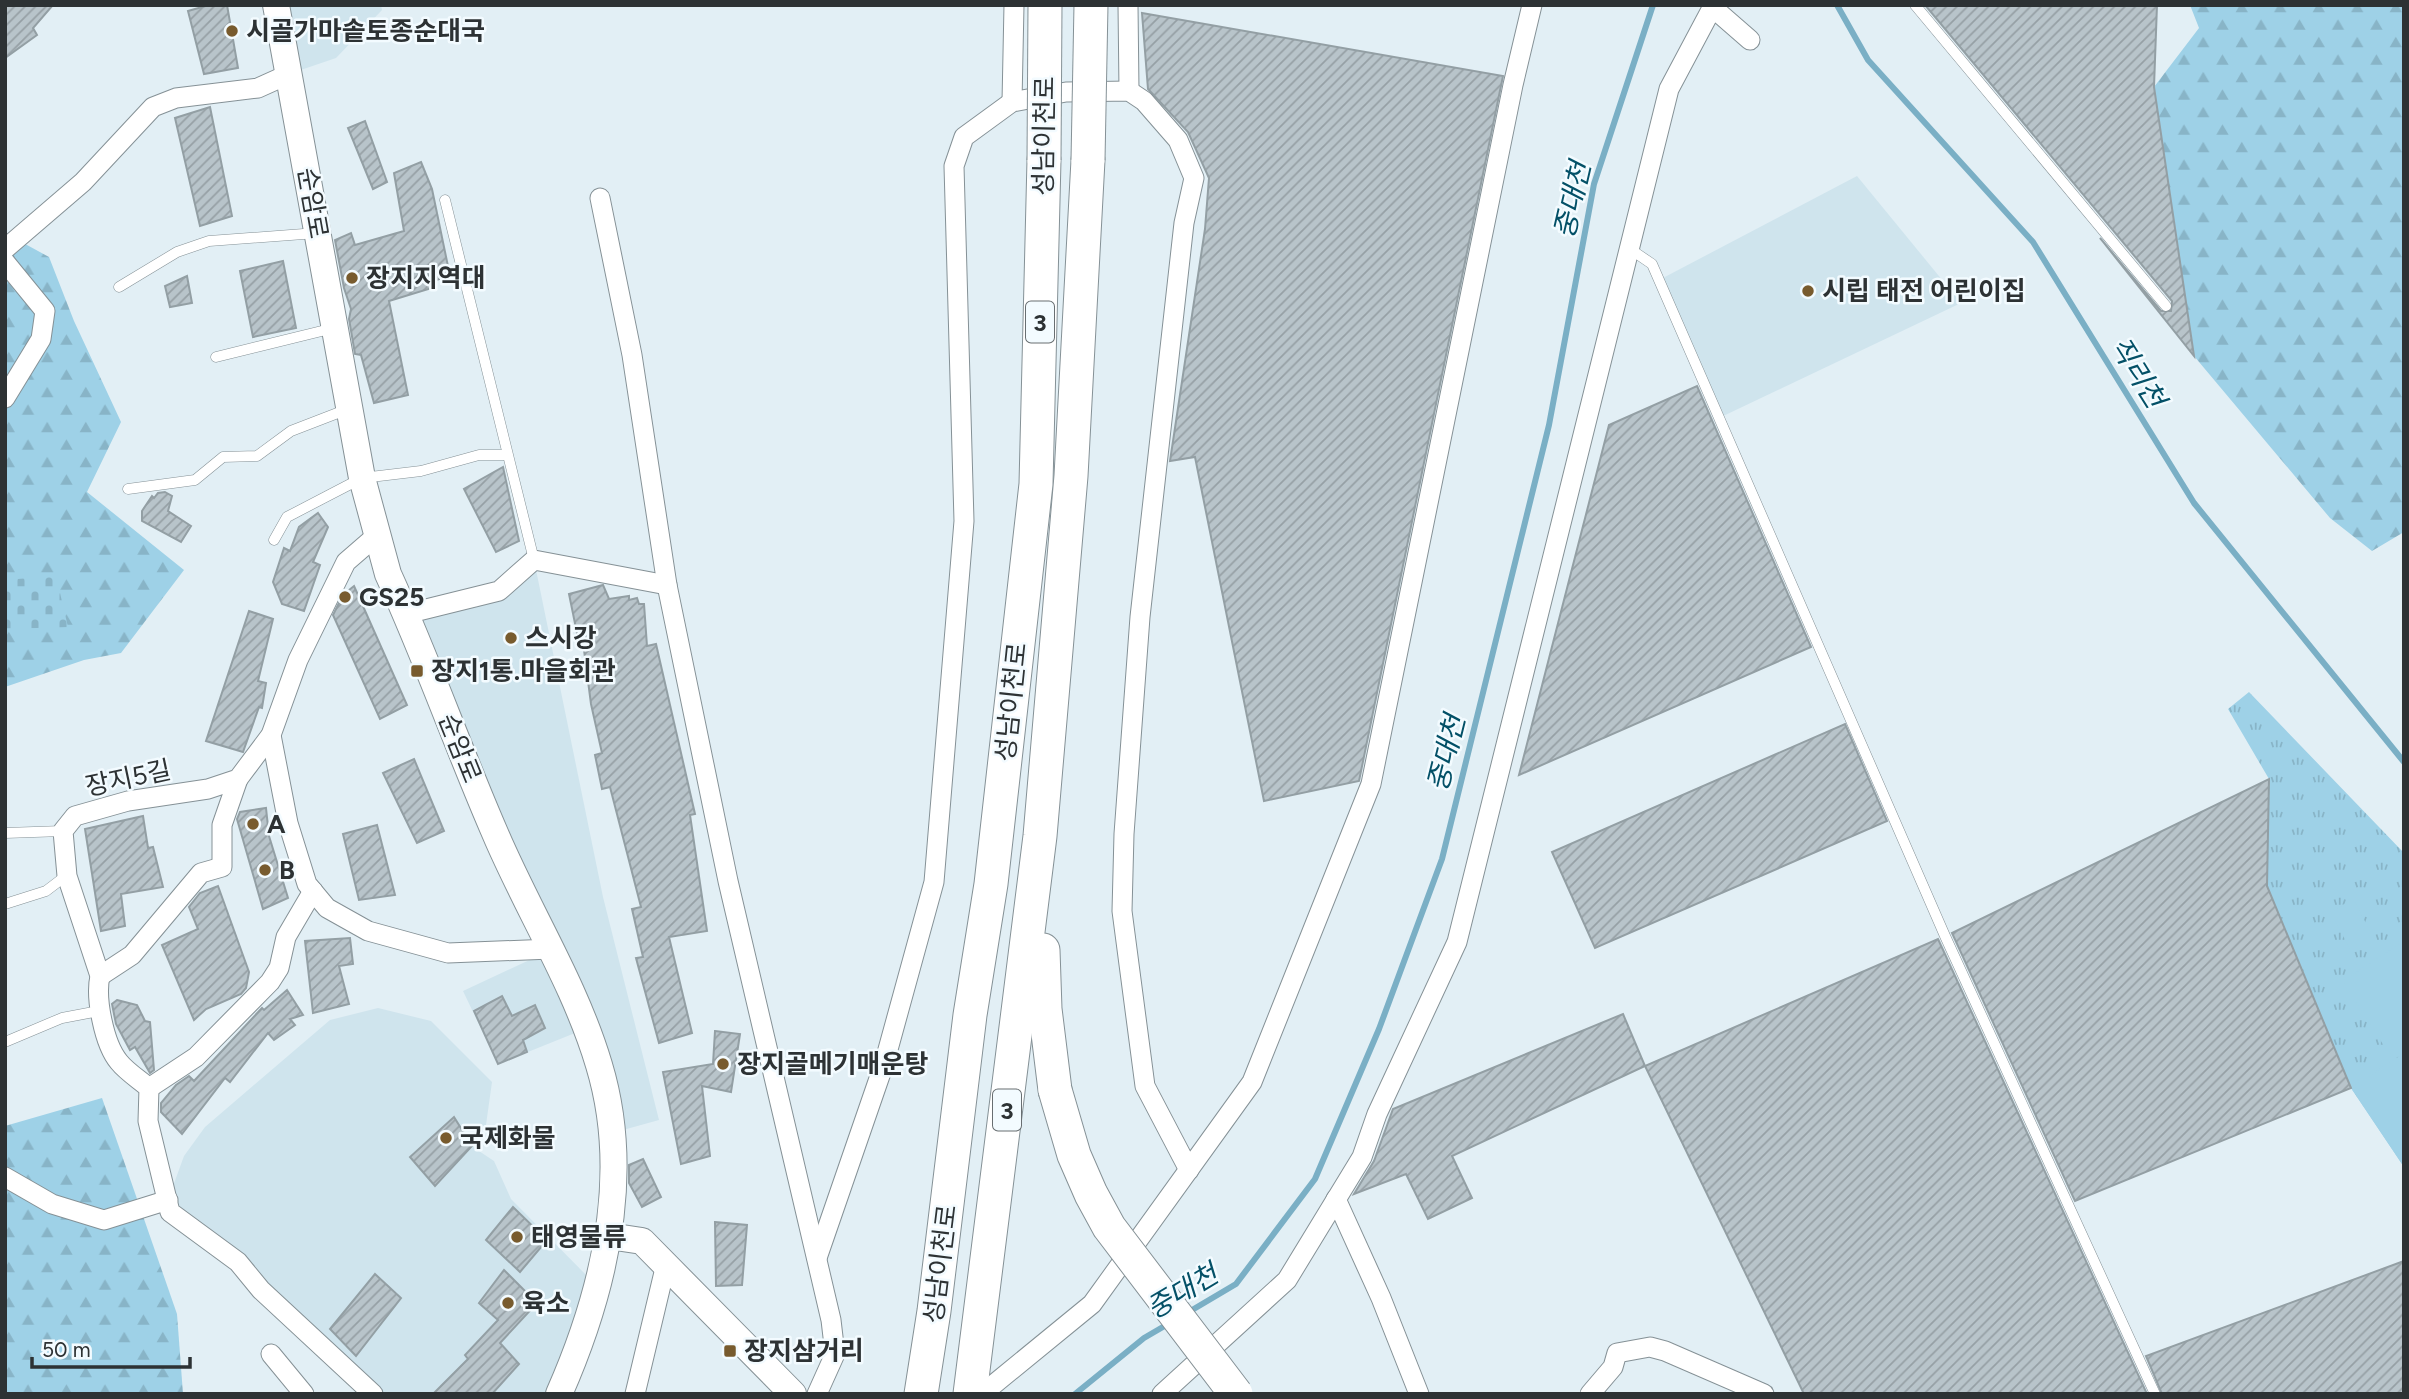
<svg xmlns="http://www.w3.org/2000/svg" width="2409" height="1399" font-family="Figtree,'Noto Sans KR',sans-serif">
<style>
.built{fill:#cfe4ed}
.grass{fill:url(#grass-tufts)}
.forest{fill:url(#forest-firs)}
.cemetery{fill:url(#cemetery-stones)}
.pitch{fill:#9ed1e7}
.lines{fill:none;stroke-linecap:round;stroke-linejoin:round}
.stream{stroke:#7aafc5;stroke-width:6}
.building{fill:url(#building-hatch);stroke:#939fa4;stroke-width:2}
.lane-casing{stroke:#859196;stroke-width:11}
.street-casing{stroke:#859196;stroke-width:21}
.secondary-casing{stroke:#859196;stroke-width:28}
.highway-casing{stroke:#859196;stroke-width:35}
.lane{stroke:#fff;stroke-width:10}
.street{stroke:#fff;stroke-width:19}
.secondary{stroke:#fff;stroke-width:26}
.highway{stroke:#fff;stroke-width:33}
.highway-bridge-casing{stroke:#859196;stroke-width:35;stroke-linecap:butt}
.highway-bridge{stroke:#fff;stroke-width:33}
.poi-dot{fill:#785b2e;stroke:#f3fbff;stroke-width:2.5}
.labels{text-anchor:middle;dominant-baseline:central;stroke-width:5;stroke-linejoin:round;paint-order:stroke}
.shield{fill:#f3fbff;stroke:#686e71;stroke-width:2}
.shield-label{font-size:24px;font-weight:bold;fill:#2d3234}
.poi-label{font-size:26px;font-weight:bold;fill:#2d3234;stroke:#f3fbff;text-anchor:start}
.street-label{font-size:26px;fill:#2d3234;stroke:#f3fbff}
.water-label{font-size:28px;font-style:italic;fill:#035067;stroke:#f3fbff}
</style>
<defs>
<pattern id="grass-tufts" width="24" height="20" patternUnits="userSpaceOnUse" patternTransform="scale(1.75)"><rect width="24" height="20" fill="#9ed1e7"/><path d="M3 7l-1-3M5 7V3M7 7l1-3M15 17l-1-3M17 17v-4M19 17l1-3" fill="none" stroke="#88b4c7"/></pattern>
<pattern id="forest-firs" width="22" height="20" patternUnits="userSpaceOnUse" patternTransform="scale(1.75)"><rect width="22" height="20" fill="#9ed1e7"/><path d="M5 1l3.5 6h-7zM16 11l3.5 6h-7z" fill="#88b4c7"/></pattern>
<pattern id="cemetery-stones" width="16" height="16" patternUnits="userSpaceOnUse" patternTransform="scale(1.75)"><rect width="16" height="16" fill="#9ed1e7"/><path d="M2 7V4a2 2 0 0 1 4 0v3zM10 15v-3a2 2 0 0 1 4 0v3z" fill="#88b4c7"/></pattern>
<pattern id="building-hatch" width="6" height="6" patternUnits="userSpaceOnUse" patternTransform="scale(1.75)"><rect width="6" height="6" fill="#b8c4ca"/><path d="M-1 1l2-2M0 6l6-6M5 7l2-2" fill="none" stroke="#96a0a5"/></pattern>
</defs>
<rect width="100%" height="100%" fill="#e2eff5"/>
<g class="built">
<path d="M276 5H381L382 10 336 58 289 74Z"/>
<path d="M1857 176 1961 303 1719 418 1661 279Z"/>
<path d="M534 560 603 897 659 1120 623 1130 585 1029 498 1064 463 991 551 950 407 614 499 591Z"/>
<path d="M378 1008 431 1021 492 1082 485 1132 473 1147 494 1161 511 1199 596 1285 559 1394H373L168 1200 184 1156 205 1127 330 1020Z"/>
</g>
<path class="grass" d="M2249 692 2404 853V1167L2351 1088 2267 886 2269 779 2228 709Z"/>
<g class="forest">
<path d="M2190 5H2404V532L2372 551 2330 518 2194 356 2154 87 2199 28Z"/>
<path d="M5 233 49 257 74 321 121 422 87 492 184 570 121 653 84 660 5 687Z"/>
<path d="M102 1098 177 1314 183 1394H5V1126Z"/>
</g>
<path class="cemetery" d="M56 576 68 627 5 629V580Z"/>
<g class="pitch">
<path d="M2353 898 2371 933 2351 951 2331 913Z"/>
<path d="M2404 941V1047L2391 1057 2343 981Z"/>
<path d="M2404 1053V1167L2351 1088Z"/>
</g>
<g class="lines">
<g class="stream">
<path d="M1837 5 1868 60 2033 242 2194 503 2404 762"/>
<path d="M1187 1313 1236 1284 1315 1179 1379 1029 1442 859 1549 425 1594 184 1653 5"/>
<path d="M1075 1394 1144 1338 1168 1324"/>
</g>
</g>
<g class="building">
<path d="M5 5H53L33 28 37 35 5 58Z"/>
<path d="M209 5H227L238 68 204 74 188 11Z"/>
<path d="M1925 5H2157L2154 87 2194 356 2100 238 2161 311H2171L2172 301Z"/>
<path d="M1142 13 1503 76 1359 781 1264 801 1195 457 1170 461 1205 229 1209 178 1188 132 1148 89Z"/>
<path d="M210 107 232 216 200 226 175 118Z"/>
<path d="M365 121 387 182 373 189 348 128Z"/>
<path d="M421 162 432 189 450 276 429 282 432 288 389 301 408 395 374 403 361 355 355 354 349 319 351 309 344 288 335 240 351 233 355 245 404 231 394 173Z"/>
<path d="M283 261 296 328 253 337 240 271Z"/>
<path d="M187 276 192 303 170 307 165 286Z"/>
<path d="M1697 386 1811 647 1519 775 1609 425Z"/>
<path d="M503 467 519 541 496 552 464 489Z"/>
<path d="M165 492 172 496 168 511 191 526 181 542 142 521V511L152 496 154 498 158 493Z"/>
<path d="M318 513 328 527 313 562 320 565 304 611 282 604 273 582 284 548 290 551 299 527Z"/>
<path d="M603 585 609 599 629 596V600L637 598 639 604H644L647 646 656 644 695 814 690 815 707 931 669 937 692 1033 659 1043 636 958 643 957 632 909 641 907 610 787 602 789 595 755 602 753 591 704 583 642 579 643 569 594Z"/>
<path d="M354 586 407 705 380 719 333 615 343 595Z"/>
<path d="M249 611 273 619 258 681 266 683 262 708 259 707 243 752 206 741Z"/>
<path d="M1845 724 1887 821 1595 948 1552 852Z"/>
<path d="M414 759 444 831 417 843 383 773Z"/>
<path d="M2269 779 2267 886 2351 1088 2075 1201 1952 933Z"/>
<path d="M266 808 269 836 288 898 263 909 237 819 240 812Z"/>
<path d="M143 816 148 848 153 847 163 887 121 894 125 926 101 931 85 829Z"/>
<path d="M377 825 395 895 359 900 343 834Z"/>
<path d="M218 886 249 972 246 988 241 994 206 1009 194 1020 162 945 198 929 189 907 200 893Z"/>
<path d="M350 938 353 964 339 966 349 1004 313 1013 305 941Z"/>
<path d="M1938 939 2147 1394H1804L1645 1066Z"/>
<path d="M287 990 303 1015 290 1019 295 1025 274 1040 268 1033 230 1082 225 1078 182 1134 161 1112V1103L176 1085 189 1076 194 1081 262 1008 264 1010Z"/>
<path d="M502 996 512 1016 535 1005 545 1028 523 1040 527 1052 498 1064 474 1011Z"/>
<path d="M117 1000 137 1005 145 1021 150 1022 154 1070 150 1073 135 1047 130 1050 116 1024 112 1004Z"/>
<path d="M1623 1014 1645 1066 1452 1156 1472 1198 1428 1219 1406 1174 1354 1194 1374 1161 1393 1109Z"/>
<path d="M715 1031 740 1034 731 1092 702 1086 710 1156 681 1164 663 1072 713 1064Z"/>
<path d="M454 1117 472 1146 435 1186 410 1157Z"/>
<path d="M643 1159 661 1197 642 1207 629 1183V1165Z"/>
<path d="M513 1207 547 1240 520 1272 486 1240Z"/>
<path d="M715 1222 747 1225 742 1285 716 1286Z"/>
<path d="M2404 1261V1394H2162L2146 1356Z"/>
<path d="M504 1270 537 1303 500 1343 519 1364 492 1394H433L468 1359 465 1355 498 1320 479 1303Z"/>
<path d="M375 1274 401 1298 356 1356 330 1329Z"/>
</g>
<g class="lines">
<defs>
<g id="lane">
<path d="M1915 5 2166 306"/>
<path d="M445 200 534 560"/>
<path d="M1630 249 1652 264 1945 936 2155 1394"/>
<path d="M119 287 177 252 209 241 317 233"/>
<path d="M216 357 334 328"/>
<path d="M128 489 195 480 223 457 257 456 291 431 348 409"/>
<path d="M274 540 287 517 362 478 421 471 479 455H507"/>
<path d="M5 833 63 831"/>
<path d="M5 904 46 891 67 875"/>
<path d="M5 1042 62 1018 99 1011"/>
</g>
<g id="street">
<path d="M1128 5 1129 91"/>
<path d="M1012 102 1014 5"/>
<path d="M600 198 632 355 667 585 728 881 831 1320 835 1354 817 1394"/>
<path d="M5 249 83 182 153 107 176 98 258 88 289 74"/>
<path d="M5 262 45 311 41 339 5 398"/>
<path d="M406 614 499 591 534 560 667 585"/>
<path d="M271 735 288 823 307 884 327 908 368 931 448 953 551 949"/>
<path d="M100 976 132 955 201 873 222 867V825L238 779"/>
<path d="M149 1088 196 1057 270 982 279 968 286 937 313 891"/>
<path d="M5 1177 52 1204 104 1220 168 1200"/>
<path d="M1336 1199 1381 1298 1419 1394"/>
<path d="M817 1258 884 1064 934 882 964 521 954 166 964 137 1012 102 1066 92 1129 91 1144 101 1178 140 1194 178 1184 223 1140 617 1124 834 1122 911 1145 1086 1189 1170"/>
<path d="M271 1354 304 1394"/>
<path d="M373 1394 261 1290 238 1262 170 1212 148 1121 149 1088C140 1080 127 1072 119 1062 104 1044 95 998 100 976L67 876 63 831 75 816 128 801 208 789 238 779 271 735 298 660 346 562 376 536"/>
<path d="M635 1394 666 1264"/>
<path d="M982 1394 1092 1304 1252 1082 1371 784 1513 85 1532 5"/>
<path d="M1162 1394 1287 1280 1362 1157 1377 1114 1457 942 1669 89 1711 10 1719 13 1750 40"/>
<path d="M1590 1394 1613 1367 1617 1353 1650 1347 1665 1351 1764 1394"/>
</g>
<g id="secondary">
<path d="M276 5 362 478 388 574C427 659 458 748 495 833 528 911 575 984 599 1065 632 1174 604 1292 559 1394"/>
<path d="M609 1236 642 1241 793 1394"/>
</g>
<g id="highway">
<path d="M1043 950 1045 1009 1055 1090"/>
<path d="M921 1394 934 1311 970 1015 991 884 1036 484 1044 160"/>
<path d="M970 1394 1040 836 1071 476 1088 160"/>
</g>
</defs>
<use href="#lane" class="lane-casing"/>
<use href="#street" class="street-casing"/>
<use href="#secondary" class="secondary-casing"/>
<use href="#highway" class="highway-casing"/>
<use href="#lane" class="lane"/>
<use href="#street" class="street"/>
<use href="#secondary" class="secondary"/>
<use href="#highway" class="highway"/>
<defs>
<g id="highway-bridge">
<path d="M1044 160 1045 5"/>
<path d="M1088 160 1091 5"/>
<path d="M1055 1090 1074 1155 1091 1194 1109 1227 1236 1394"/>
</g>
</defs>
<use href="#highway-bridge" class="highway-bridge-casing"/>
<use href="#highway-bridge" class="highway-bridge"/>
</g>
<g class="poi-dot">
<circle cx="232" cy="31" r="7"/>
<circle cx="352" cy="278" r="7"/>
<circle cx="1808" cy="291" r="7"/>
<circle cx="345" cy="597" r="7"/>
<circle cx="511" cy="638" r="7"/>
<rect x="410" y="664" width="14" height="14" rx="3.5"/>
<circle cx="253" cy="824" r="7"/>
<circle cx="265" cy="870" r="7"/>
<circle cx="723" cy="1064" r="7"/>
<circle cx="446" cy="1138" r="7"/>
<circle cx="517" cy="1237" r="7"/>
<circle cx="508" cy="1303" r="7"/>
<rect x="723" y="1344" width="14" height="14" rx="3.5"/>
</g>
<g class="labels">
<g class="shield">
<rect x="1026" y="301.5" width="28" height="41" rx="5"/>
<rect x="993" y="1089.5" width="28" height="41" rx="5"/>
</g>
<g class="shield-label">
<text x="1040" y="322">3</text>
<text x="1007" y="1110">3</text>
</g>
<g class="poi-label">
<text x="246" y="31">시골가마솥토종순대국</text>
<text x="366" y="278">장지지역대</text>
<text x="1822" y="291">시립 태전 어린이집</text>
<text x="359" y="597">GS25</text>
<text x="525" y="638">스시강</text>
<text x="431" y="671">장지1통.마을회관</text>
<text x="267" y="824">A</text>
<text x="279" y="870">B</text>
<text x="737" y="1064">장지골메기매운탕</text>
<text x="460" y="1138">국제화물</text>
<text x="531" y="1237">태영물류</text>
<text x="522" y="1303">육소</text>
<text x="744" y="1351">장지삼거리</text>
</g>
<g class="street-label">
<text transform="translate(1044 136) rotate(-89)">성남이천로</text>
<text transform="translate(313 203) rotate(80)">순암로</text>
<text transform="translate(1011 702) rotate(-84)">성남이천로</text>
<text transform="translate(460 748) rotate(68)">순암로</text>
<text transform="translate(128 778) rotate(-12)">장지5길</text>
<text transform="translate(940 1264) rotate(-83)">성남이천로</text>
</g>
<g class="water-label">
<text transform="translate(1572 200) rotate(-77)">중대천</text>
<text transform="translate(2138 372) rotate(58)">직리천</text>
<text transform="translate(1446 753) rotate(-76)">중대천</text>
<text transform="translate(1182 1291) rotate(-31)">중대천</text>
</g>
</g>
<rect width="2409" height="1399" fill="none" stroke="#2d3234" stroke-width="14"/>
<path d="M32 1357v10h158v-10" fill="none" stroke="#2d3234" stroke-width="3.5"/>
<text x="42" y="1357" font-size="21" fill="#2d3234" stroke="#f3fbff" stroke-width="5" paint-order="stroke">50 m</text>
</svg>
